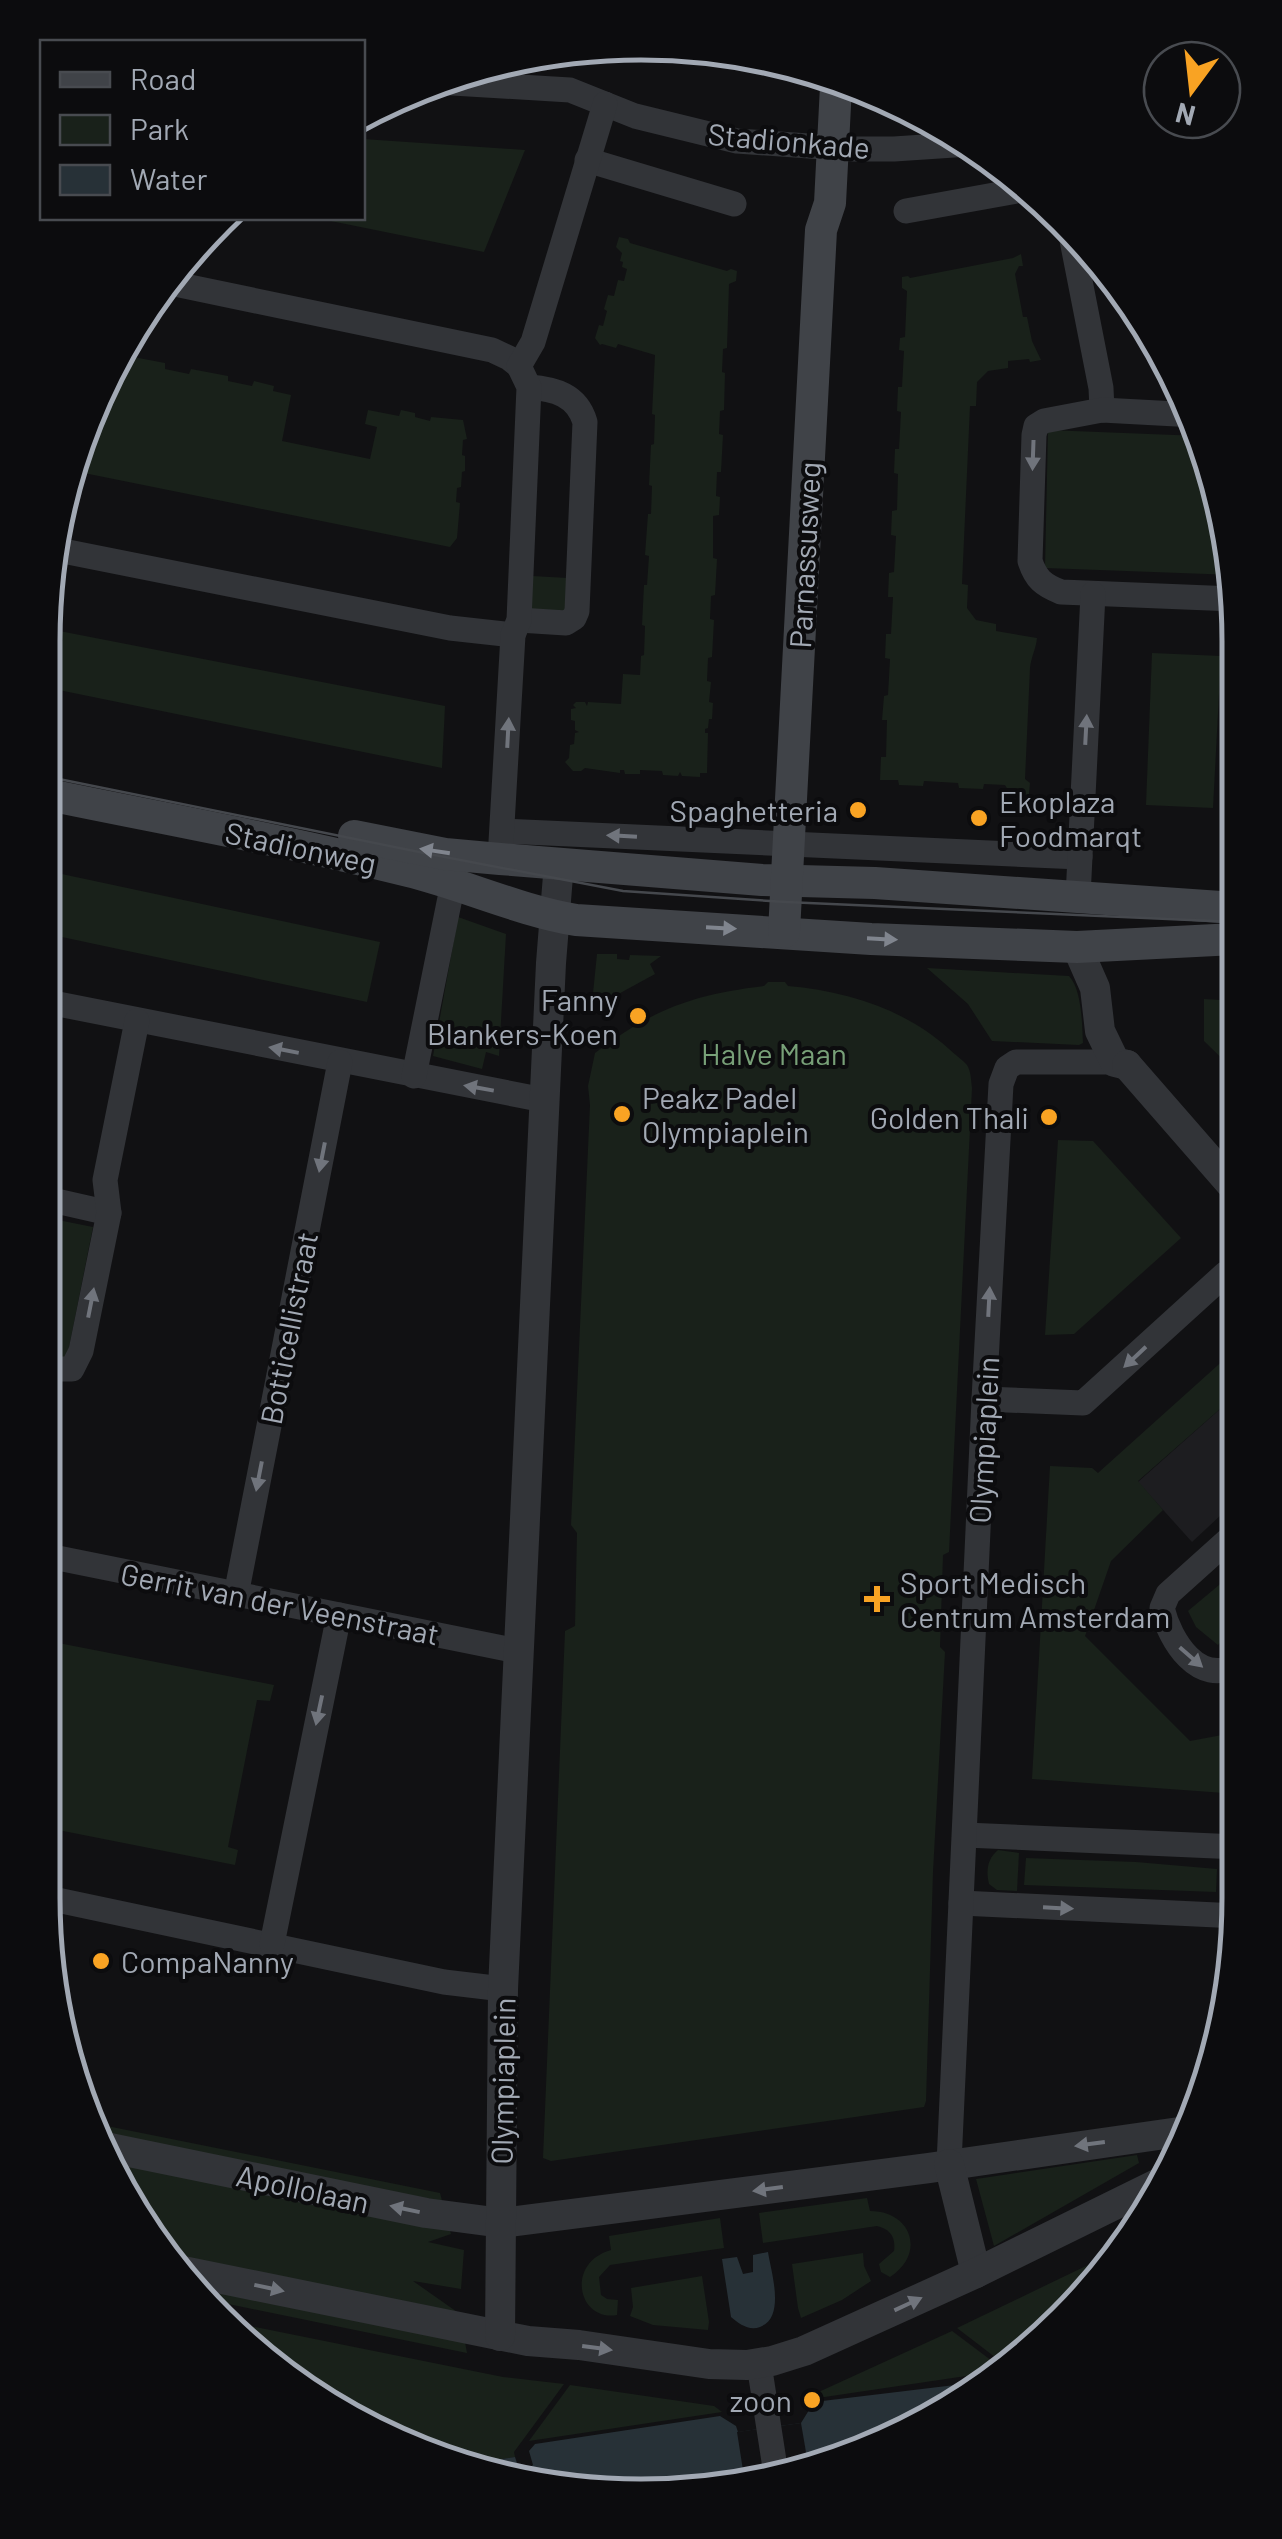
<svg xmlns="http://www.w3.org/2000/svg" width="1282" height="2539" font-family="Barlow,sans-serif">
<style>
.built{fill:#1d1d20}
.green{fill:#19211a}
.water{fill:#273137}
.pier{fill:#111113}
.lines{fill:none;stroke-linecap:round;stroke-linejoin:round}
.minor{stroke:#323438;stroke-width:25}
.tertiary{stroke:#323438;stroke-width:30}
.secondary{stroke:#404348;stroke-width:32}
.tram{stroke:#45484d;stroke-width:2.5}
.oneway{fill:#70747c}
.oneway2{fill:#80858e}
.poi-dot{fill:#f9a323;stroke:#0c0c0e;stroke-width:4}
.labels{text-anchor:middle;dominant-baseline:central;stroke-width:8;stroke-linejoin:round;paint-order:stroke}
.street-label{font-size:30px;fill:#a2a9b4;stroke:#0c0c0e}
.poi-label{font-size:30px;fill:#a2a9b4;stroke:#0c0c0e;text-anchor:start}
.park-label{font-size:30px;fill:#78a078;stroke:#0c0c0e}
.rim{fill:none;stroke:#a2a9b4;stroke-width:5}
</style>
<rect width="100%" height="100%" fill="#111113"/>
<path class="built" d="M1237 1394V1500L1192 1542 1138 1482Z"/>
<g class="green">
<path d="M363 139 525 150 484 252 316 218H362Z"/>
<path d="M619 237 628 239 630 243 727 271 731 269 737 271 736 281 729 284 727 348 723 349 722 372 725 373 724 410 720 411 719 434 723 435 721 472H717L716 496 720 497 719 515 713 516V558L717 559 715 595 711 596 710 619 714 620 712 657 708 658 707 681 711 682 709 702 713 703 712 719H709L708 728 705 729V733H708L707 773H700V777L682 776 680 772 678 776 663 775 662 771 640 770V774H625L624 770H620V773L585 768 581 771H573L565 762 569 758 570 745 574 744 575 733 579 732 575 730V721L571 720V709L576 708 573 705 576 702H585L587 706 588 702 621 704 623 674 640 675 641 656 644 655 645 626 642 625 644 585H647L649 556 645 555 648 514H651L652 486 649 485 651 445 654 444 655 415 652 414 655 355 618 344 616 348 602 344 600 345 595 338 599 325 603 326 607 311 604 309 608 295 614 296 618 280 624 281 627 269 622 267 623 262 620 261 622 253 616 247Z"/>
<path d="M1021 254 1023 266H1019L1015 274 1023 317H1027L1032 341 1041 360 1030 362 1029 359 1008 361V368L988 371 977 382 976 406H970L962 584 968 585 967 608 976 620 996 624V631L1037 638C1036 649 1031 657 1030 668L1025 779 1030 783 1029 794 1026 796 1017 794 1012 790H1008L1005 785 984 784 983 789 959 788 958 783 924 781 923 786 899 785 898 780H880L881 757H886L887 720H882L884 696 888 695 890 659 885 658 886 634H891L893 597H888L889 573 894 572 896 536 891 535 892 511 897 510 898 474 894 473 895 449H899L901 412 897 411 898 387H902L904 351 899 350 900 338 905 337 907 291 902 288V277L908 276 910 278 1013 258Z"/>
<path d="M128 356 165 363V369L189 374 191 369 228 376V381L252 386 254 381 274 386 273 391 291 395 282 441 370 459 377 427 365 424 368 410 399 416 401 410 415 413V417L430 421 431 417 463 420 467 439 463 440 462 455 465 456V471L462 472 461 487 457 488 456 502 460 503 457 538 450 547 79 472 104 377 117 359 127 361Z"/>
<path d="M1048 430 1200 436 1234 562V575L1045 568Z"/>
<path d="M532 576 568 578 566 611 531 609Z"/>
<path d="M44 628 445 706 442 768 44 687Z"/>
<path d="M1152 653 1221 656 1213 808 1146 805Z"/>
<path d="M43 870 380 942 367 1002 43 933Z"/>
<path d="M458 917 506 934 499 1056 486 1052 482 1069 433 1056Z"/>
<path d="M597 954H617V959L629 960 630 955 661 956 650 964 655 974 602 1003H592Z"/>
<path d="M927 968 1069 976C1082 990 1082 1023 1083 1043L1079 1045 992 1041 968 1004Z"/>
<path d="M768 982H785L788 986C846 991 905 1009 949 1049 954 1054 962 1059 967 1065 971 1071 971 1080 972 1088L949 1552 943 1555 940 1647 945 1652 933 1872 926 2101 924 2107 551 2161 543 2158 565 1631 575 1626 577 1533 571 1525 590 1105 588 1086 595 1053C654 1009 691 995 764 986Z"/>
<path d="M1204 999 1236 1001V1072L1204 1041Z"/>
<path d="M1058 1140 1093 1141 1181 1238 1074 1334 1045 1335Z"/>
<path d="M43 1217 93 1227 67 1358 43 1354Z"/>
<path d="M1237 1348V1394L1138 1481 1163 1510 1111 1561 1085 1636 1190 1741 1238 1732V1794L1032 1779 1050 1466 1092 1468 1098 1473Z"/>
<path d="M1237 1570V1624L1218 1645 1196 1627 1188 1611Z"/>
<path d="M43 1640 274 1685 270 1701 257 1700 228 1847 238 1850 235 1865 43 1827Z"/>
<path d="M998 1850 1019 1853 1017 1891 997 1890 989 1884C986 1871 987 1859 998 1850Z"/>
<path d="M1026 1858 1136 1862 1217 1869 1216 1892 1024 1885Z"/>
<path d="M92 2123 440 2193 451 2234 428 2242 464 2250 461 2289 413 2281 460 2314 467 2353 209 2300 167 2263Z"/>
<path d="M1137 2155 1139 2163 994 2246 976 2179Z"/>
<path d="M867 2198 870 2211C912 2211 926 2254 890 2277L881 2272 879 2264 894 2251C896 2237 890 2229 877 2226L763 2243 759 2213Z"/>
<path d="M720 2218 724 2248 610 2265 599 2277 601 2295 607 2299 618 2300 617 2315C578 2322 565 2263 611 2250L609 2236Z"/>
<path d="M863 2253 864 2266 871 2281 842 2300 801 2318 798 2308 792 2264Z"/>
<path d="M1113 2253 1064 2322 1004 2364 957 2328Z"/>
<path d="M702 2276 709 2322 708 2330 653 2325 630 2316 633 2307 631 2288Z"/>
<path d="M235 2323 503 2377 564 2384 514 2452 515 2457 469 2464 341 2416Z"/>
<path d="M952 2331 1000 2367 993 2372 811 2399 812 2395Z"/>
<path d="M570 2385 714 2406 722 2412 529 2441Z"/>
</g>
<g class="water">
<path d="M768 2252C771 2272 786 2317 760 2327 749 2331 739 2324 731 2317L722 2259 737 2257 743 2274 753 2272V2255Z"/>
<path d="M980 2382 905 2435 719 2491 524 2485 469 2464 515 2457 518 2466 526 2470 533 2465 529 2451 535 2444 720 2416 736 2426 738 2432 801 2423 814 2402Z"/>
</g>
<path class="pier" d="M801 2423 808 2464 745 2483 737 2432Z"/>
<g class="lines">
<g class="minor">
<path d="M436 82 570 90 635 116 737 141 852 149H894L969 144"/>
<path d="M587 160 734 204"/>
<path d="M906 211 1028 189"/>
<path d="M1070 230 1101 388 1102 410"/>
<path d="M175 284 492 350 509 358 519 366"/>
<path d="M1195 415 1102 410 1044 421 1036 426 1034 435 1030 561C1036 579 1043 585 1061 592L1234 599"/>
<path d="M58 550 450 628 513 635"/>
<path d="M519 620 566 623 574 618 577 611 585 422C577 395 555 389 529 387"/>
<path d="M503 831 1080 857"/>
<path d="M500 859 513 635 519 620 529 387 519 366 533 342 605 104"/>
<path d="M1078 897 1093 594"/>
<path d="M43 1001 544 1100"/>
<path d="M43 1040 51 1003"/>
<path d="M414 1076 453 883"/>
<path d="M43 1198 109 1213"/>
<path d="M43 1369H72L81 1351 109 1213 105 1180 137 1021"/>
<path d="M984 1399 1083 1403 1225 1274"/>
<path d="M1237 1532 1168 1594 1162 1608C1170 1641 1199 1687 1237 1665"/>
<path d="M43 1555 518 1651"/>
<path d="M236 1595 340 1062"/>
<path d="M965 1835 1238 1847"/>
<path d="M43 1897 444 1982 503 1989"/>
<path d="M961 1903 1238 1916"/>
<path d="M272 1944 339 1615"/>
<path d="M949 2164 984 1399 1001 1084 1007 1068 1016 1062H1115"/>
<path d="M759 2364 776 2474"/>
</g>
<g class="tertiary">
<path d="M1077 947 1095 988 1100 1031 1115 1062 1127 1065"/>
<path d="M1127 1065 1236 1190"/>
<path d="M105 2147 426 2213 502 2223 929 2168 1186 2131"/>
<path d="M949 2164 976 2273"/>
<path d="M173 2269 528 2341 579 2345 709 2364 747 2365 772 2361 804 2351 976 2273 1165 2180"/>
<path d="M500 2336 503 1989 551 963 559 863"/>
</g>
<g class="secondary">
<path d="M44 794C165 819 288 841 408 871 465 885 518 910 576 920L871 939 1077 947 1235 939"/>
<path d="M354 836 445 854 500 859 762 880 875 883 1235 908"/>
<path d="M784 932 821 230 830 203 836 86"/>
</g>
<path class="tram" d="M44 776 424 853 623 891 786 902 1235 922"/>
</g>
<defs><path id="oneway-solid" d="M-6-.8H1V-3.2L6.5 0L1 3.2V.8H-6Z" transform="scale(2.5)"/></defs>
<g class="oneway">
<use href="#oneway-solid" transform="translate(1033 455) rotate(92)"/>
<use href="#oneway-solid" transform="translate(1086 730) rotate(-87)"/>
<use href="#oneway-solid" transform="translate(508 733) rotate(-87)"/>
<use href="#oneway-solid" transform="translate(622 836) rotate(-177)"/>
<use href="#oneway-solid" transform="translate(284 1050) rotate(-169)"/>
<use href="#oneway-solid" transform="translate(479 1088) rotate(-170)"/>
<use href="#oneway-solid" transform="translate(322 1157) rotate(101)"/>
<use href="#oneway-solid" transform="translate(989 1302) rotate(-87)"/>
<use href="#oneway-solid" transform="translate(91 1303) rotate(-79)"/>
<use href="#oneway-solid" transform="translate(1135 1357) rotate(137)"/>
<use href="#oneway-solid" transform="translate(259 1476) rotate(101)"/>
<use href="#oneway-solid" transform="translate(1191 1657) rotate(41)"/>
<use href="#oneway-solid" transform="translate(319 1710) rotate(102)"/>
<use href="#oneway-solid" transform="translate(1058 1908) rotate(3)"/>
<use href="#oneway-solid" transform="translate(1090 2144) rotate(172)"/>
<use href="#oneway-solid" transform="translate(768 2189) rotate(172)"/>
<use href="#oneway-solid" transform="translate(405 2209) rotate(-168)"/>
<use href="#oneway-solid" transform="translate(269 2288) rotate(12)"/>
<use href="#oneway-solid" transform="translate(908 2304) rotate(-25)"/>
<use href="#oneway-solid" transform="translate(597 2348) rotate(8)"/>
</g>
<g class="oneway2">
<use href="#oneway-solid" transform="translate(435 851) rotate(-171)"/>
<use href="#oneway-solid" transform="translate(721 928) rotate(3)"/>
<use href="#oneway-solid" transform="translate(882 939) rotate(3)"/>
</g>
<g class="poi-dot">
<circle cx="858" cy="810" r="10"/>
<circle cx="979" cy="818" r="10"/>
<circle cx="638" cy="1016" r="10"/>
<circle cx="622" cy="1114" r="10"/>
<circle cx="1049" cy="1117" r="10"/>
<path d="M872 1584h10v10h10v10h-10v10h-10v-10h-10v-10h10z"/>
<circle cx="101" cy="1961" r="10"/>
<circle cx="812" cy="2400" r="10"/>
</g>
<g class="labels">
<g class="street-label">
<text transform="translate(789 140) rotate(5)">Stadionkade</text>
<text transform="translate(804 555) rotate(-87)">Parnassusweg</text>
<text transform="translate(301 847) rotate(12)">Stadionweg</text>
<text transform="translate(288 1328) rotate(-79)">Botticellistraat</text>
<text transform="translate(983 1440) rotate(-87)">Olympiaplein</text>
<text transform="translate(280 1603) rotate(11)">Gerrit van der Veenstraat</text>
<text transform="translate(502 2081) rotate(-89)">Olympiaplein</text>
<text transform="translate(303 2188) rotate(12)">Apollolaan</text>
</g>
<g class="poi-label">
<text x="999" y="801">Ekoplaza<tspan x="999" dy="34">Foodmarqt</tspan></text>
<text x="838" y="810" text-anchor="end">Spaghetteria</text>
<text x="618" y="999" text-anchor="end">Fanny<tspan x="618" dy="34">Blankers-Koen</tspan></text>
<text x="642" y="1097">Peakz Padel<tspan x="642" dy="34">Olympiaplein</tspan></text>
<text x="1029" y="1117" text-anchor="end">Golden Thali</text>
<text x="900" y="1582">Sport Medisch<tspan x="900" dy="34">Centrum Amsterdam</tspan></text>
<text x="121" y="1961">CompaNanny</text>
<text x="792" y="2400" text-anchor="end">zoon</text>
</g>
<g class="park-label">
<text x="774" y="1053">Halve Maan</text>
</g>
</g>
<path d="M0 0H1282V2539H0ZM641 60H641A581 581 0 0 1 1222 641V1898A581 581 0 0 1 641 2479H641A581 581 0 0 1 60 1898V641A581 581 0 0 1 641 60Z" fill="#0c0c0e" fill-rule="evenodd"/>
<path class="rim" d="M641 60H641A581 581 0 0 1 1222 641V1898A581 581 0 0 1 641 2479H641A581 581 0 0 1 60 1898V641A581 581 0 0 1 641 60Z"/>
<rect x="40" y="40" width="325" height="180" fill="#0c0c0e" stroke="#484b50" stroke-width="2.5"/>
<rect x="60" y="72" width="50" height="15" fill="#404348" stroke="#484b50" stroke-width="2.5"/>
<text x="130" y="90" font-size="30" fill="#a2a9b4">Road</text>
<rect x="60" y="115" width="50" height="30" fill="#19211a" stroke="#484b50" stroke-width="2.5"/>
<text x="130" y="140" font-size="30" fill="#a2a9b4">Park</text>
<rect x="60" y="165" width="50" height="30" fill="#273137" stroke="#484b50" stroke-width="2.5"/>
<text x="130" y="190" font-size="30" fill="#a2a9b4">Water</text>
<g transform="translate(1192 90) rotate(195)"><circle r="48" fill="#0c0c0e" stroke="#484b50" stroke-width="2.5"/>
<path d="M0-8L18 38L0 25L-18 38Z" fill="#f9a323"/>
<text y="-15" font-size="28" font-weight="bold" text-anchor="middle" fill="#a2a9b4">N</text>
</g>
</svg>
